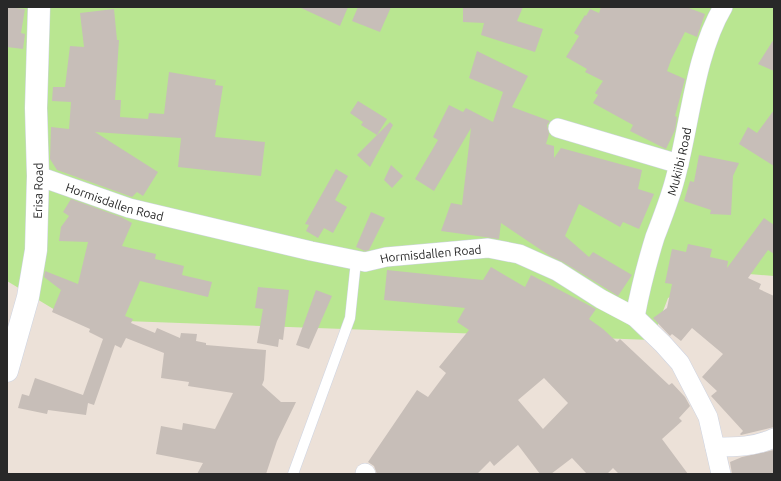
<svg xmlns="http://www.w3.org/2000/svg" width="781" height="481" font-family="Ubuntu,sans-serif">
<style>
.green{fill:#b9e691}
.building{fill:#c7beb8;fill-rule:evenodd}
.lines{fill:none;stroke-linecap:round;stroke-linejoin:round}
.lane-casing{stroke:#ced4e2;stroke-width:11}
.street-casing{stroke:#ced4e2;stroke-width:20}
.secondary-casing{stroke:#ced4e2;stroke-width:23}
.lane{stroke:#fff;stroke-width:10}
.street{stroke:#fff;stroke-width:19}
.secondary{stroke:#fff;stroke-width:22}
.labels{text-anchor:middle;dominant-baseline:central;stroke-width:3.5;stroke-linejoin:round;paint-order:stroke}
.street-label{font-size:12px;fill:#282828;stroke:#fff}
</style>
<rect width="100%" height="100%" fill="#ece1d8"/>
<path class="green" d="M7 7H774V276L725 272 668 298 652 340 70 319 7 281Z"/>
<g class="building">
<path d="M7 7 25 9 21 33 25 34 23 49 7 47Z"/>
<path d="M299 7H348L340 26Z"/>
<path d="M358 7H391L380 32 352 21Z"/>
<path d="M463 7H523L517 21 543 29 535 52 481 35 484 23 463 22Z"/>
<path d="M601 7H686L705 14 697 37 685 32 671 60 667 71 685 79 675 116 677 117 675 130 666 149 630 131 633 125 593 103 598 95 595 93 603 81 585 72 587 69 566 57 579 36 574 33 585 15 586 16 590 9 599 13Z"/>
<path d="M114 9 117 40H119L115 100H121L120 117 148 119 149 113 164 114 169 72 216 80 215 85 223 86 215 137 265 142 261 176 178 167 181 138 95 132 158 172 143 196 137 192 132 197 57 170 50 159 51 127 69 129 71 102 52 101 53 87H65L70 46 84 47 80 13Z"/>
<path d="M774 39V71L758 64Z"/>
<path d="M477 51 528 76 512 107 550 121 547 125 549 134 546 144 554 146V158L561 148 642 170 638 189 654 194 639 229 623 222 620 227 579 204 565 236 589 257 593 252 632 275 618 296 563 262 550 256 501 223 499 239 441 231 451 203 462 205 471 128 434 191 415 179 438 140 433 137 449 105 463 112 466 108 493 122 503 92 469 78Z"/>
<path d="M358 101 387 119 377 135 361 125 363 122 350 113Z"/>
<path d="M774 110V166L739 144 748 127 757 133Z"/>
<path d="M390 122 393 125 370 167 357 155Z"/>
<path d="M699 155 739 163 733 176 731 215 710 214 711 210 684 201 690 181 694 182Z"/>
<path d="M391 165 403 176 392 188 384 180Z"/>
<path d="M336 169 348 176 335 200 347 207 333 233 324 228 318 238 306 231 309 225 305 224Z"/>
<path d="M71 199 121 217 132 223 122 246 156 254 155 259 184 266 182 275 212 282 208 297 140 281 125 316 133 319 131 323 155 333 157 328 180 338 181 333 197 334 196 341 206 343V345L266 350 264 380 262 385 281 402H296L277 441 266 474H197L203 463 156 454 161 426 182 430 183 423 215 429 233 393 188 386 189 382 161 378 164 353 126 338 121 348 115 345 94 405 88 403 86 415 48 410 47 414 18 408 22 394 29 396 35 378 83 395 103 339 89 332 90 329 52 312 61 290 44 277 45 271 78 284 88 242 59 241 61 227 69 216 63 212Z"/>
<path d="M371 212 385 218 369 250 365 251 356 247Z"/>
<path d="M764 218 774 225V254L768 250 748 278 761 284 759 289 774 296V427L741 435 740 434 743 431 711 396 717 391 702 377 723 354 692 328 681 341 672 334 670 336 653 318 667 308 672 284 665 283 672 249 686 252 688 244 712 249 710 257 728 261 727 268Z"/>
<path d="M491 267 525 287 531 275 596 309 589 319 603 329 617 342 620 339 669 385 672 383 685 397 690 406 679 418 682 421 662 439 688 474H619L613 468 607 474H587L572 458 551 474H540L518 445 494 466 490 461 477 474H377L374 466 368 462 417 390 428 397 446 373 439 367 469 330 457 322 465 308 384 300 387 270 483 280ZM544 378 568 403 543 429 518 400Z"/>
<path d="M258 287 289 290 283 340 279 339 278 347 257 343 263 309 255 308Z"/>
<path d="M316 290 332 296 309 349 296 345Z"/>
<path d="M774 450V474H732L730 462 742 457Z"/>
</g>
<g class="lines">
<defs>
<path id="lane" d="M293 474 350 318 356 261"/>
<g id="street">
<path d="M558 128 679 164"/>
<path id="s1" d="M38 176 129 208 311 251 365 262 386 257 488 248 519 254 557 271 601 299 635 317 663 344 680 363 708 417 721 474"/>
<path id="s2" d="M635 317C640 290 647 263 655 237 662 219 669 201 674 183 690 127 694 56 723 7"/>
<path d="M715 447C736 447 755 447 774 438"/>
<path d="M365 473 366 474"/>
</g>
<g id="secondary">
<path id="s3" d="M7 371 28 297 36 250 38 176 36 108 39 7"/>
</g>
</defs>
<use href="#lane" class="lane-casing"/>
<use href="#street" class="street-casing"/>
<use href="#secondary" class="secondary-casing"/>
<use href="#lane" class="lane"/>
<use href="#street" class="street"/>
<use href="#secondary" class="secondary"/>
</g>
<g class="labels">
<g class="street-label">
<text stroke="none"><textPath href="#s2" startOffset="162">Mukiibi Road</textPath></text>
<text stroke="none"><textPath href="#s3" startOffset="184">Erisa Road</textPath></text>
<text stroke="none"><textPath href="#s1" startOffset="81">Hormisdallen Road</textPath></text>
<text stroke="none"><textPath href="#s1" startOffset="405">Hormisdallen Road</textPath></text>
</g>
</g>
<rect width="781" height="481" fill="none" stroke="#282828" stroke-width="16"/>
</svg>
